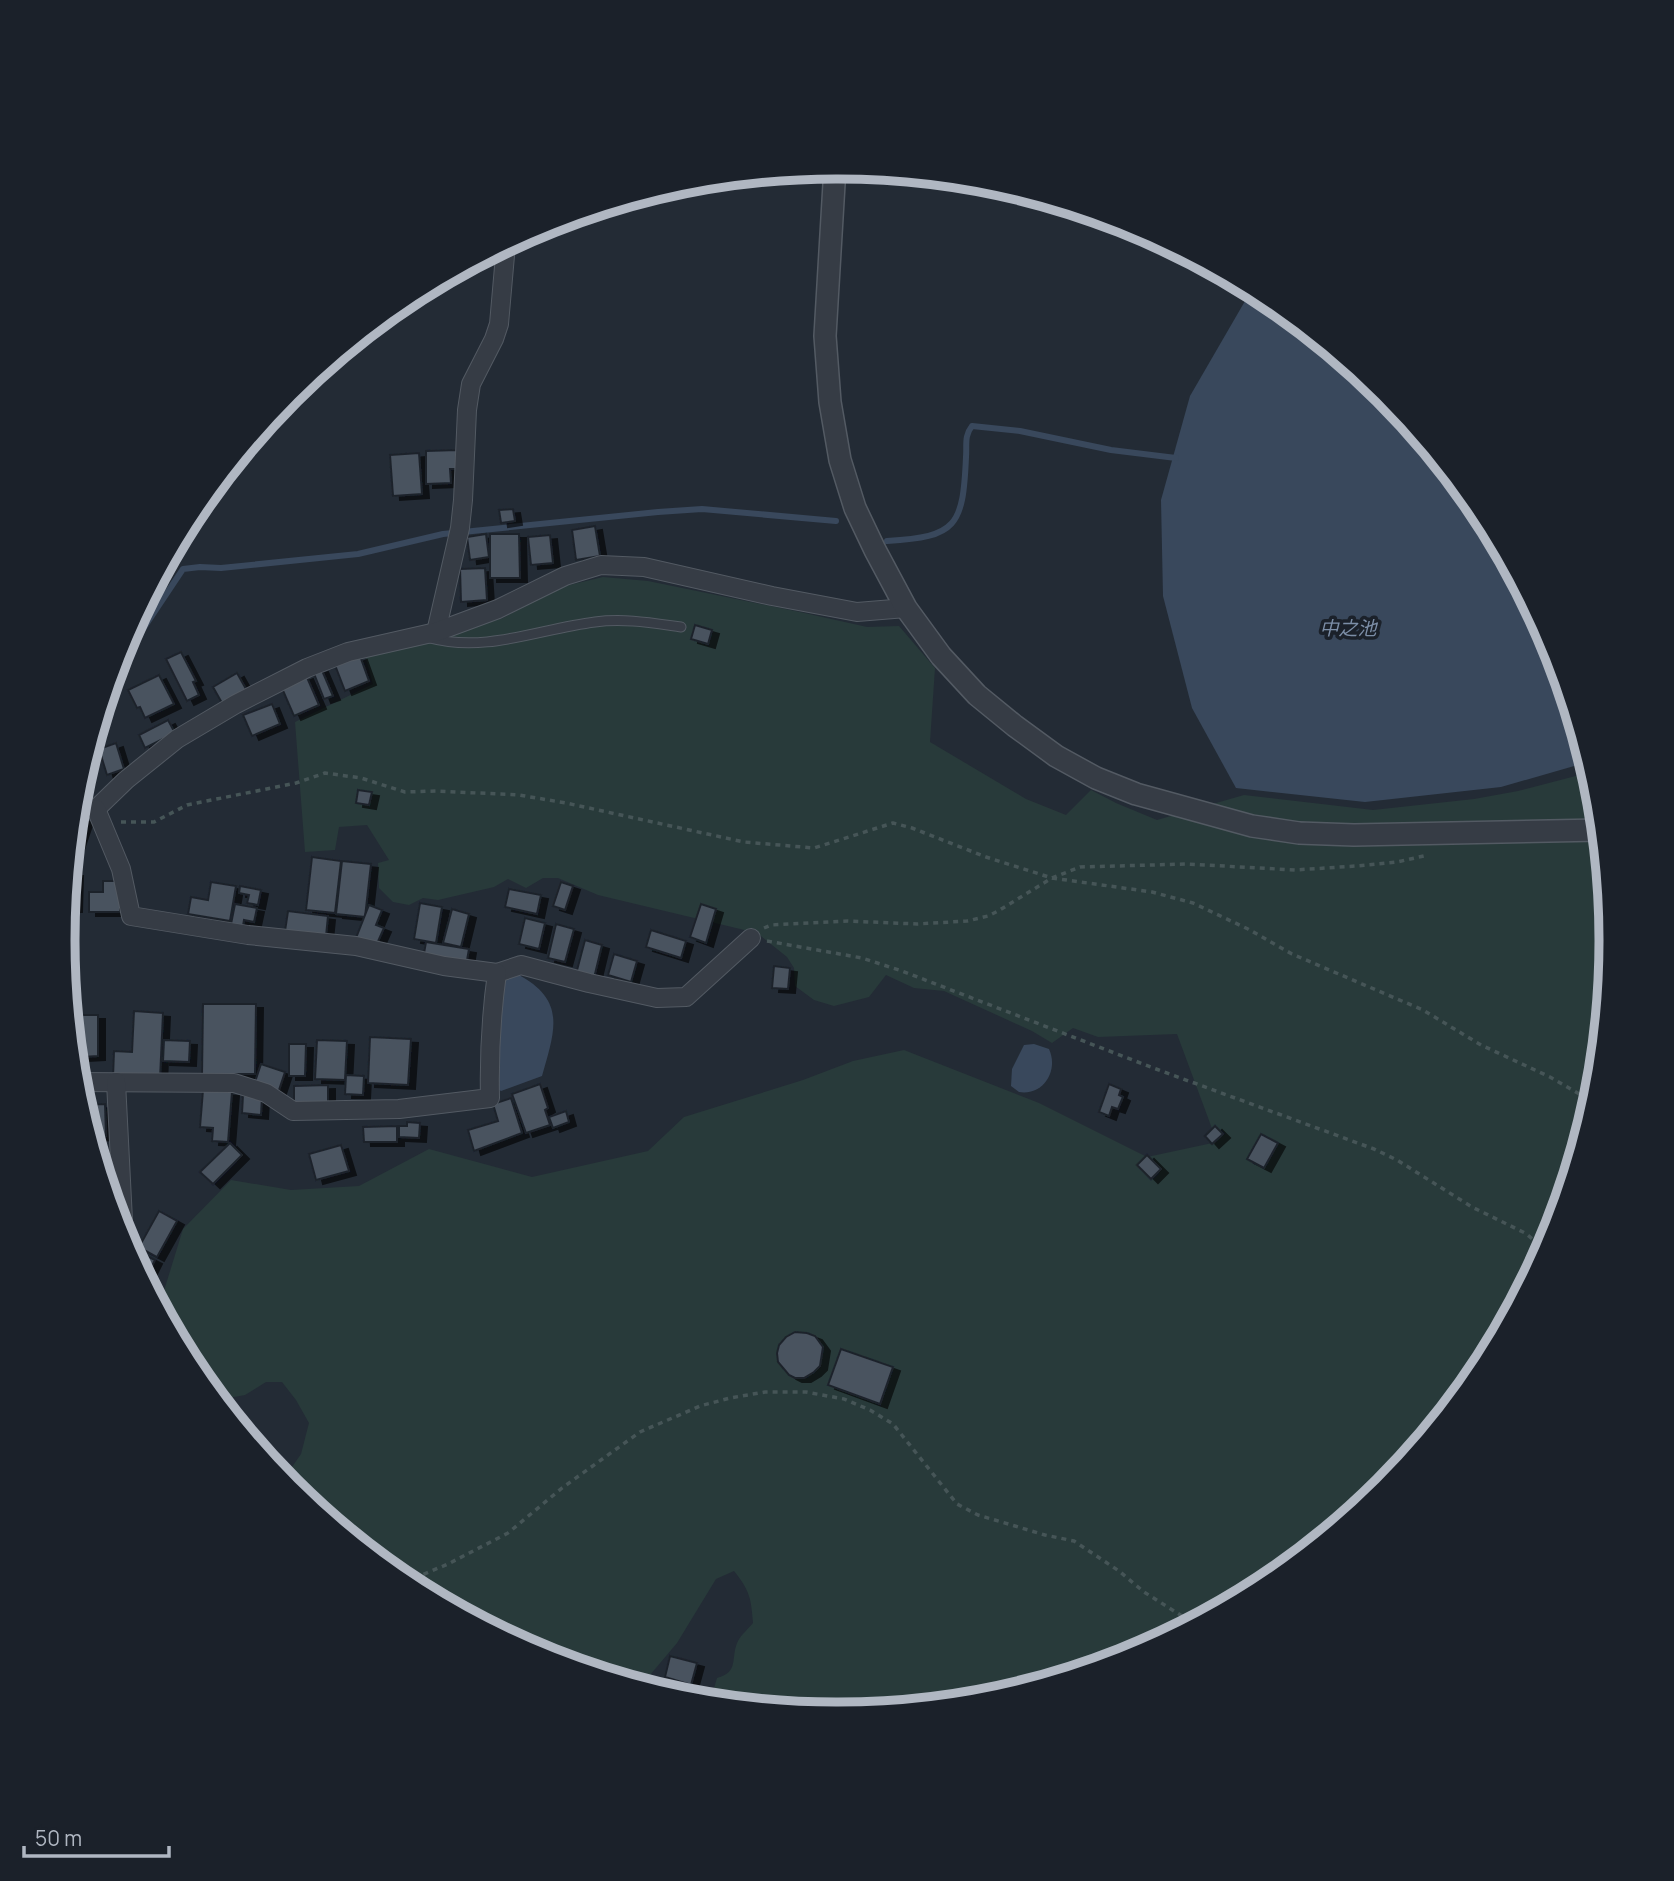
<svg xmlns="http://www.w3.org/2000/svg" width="1674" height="1881" font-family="Manrope,'Noto Sans JP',sans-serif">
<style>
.green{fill:#283a3a}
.water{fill:#39485c}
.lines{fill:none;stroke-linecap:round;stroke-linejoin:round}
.stream{stroke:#39485c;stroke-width:6}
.building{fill:#49525e;stroke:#1d232c;stroke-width:2;filter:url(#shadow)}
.service-casing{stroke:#535a63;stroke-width:11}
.minor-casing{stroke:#535a63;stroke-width:20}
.tertiary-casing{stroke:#535a63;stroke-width:24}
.path{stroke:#465557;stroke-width:3.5;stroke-dasharray:5 5;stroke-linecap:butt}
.service{stroke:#363c45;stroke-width:9}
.minor{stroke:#363c45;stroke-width:18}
.tertiary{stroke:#363c45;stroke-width:21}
.labels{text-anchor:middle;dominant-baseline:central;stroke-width:7;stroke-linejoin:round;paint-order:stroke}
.water-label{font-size:19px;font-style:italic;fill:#7c8ea7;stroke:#1b212a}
.rim{fill:none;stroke:#b0b7c2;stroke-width:9}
</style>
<defs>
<filter id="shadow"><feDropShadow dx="7" dy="4" stdDeviation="0" flood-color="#0009"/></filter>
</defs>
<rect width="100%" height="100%" fill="#232b35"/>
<path class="green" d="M603 577 648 581 800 612 867 627 899 626 935 668 930 742 1026 799 1066 815 1091 790 1116 803 1157 820 1244 795 1373 810 1474 799 1518 791 1591 772 1596 790 1611 941 1596 1092 1552 1237 1480 1371 1384 1488 1267 1584 1133 1656 988 1700 837 1714 710 1702 717 1678C740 1672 730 1657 738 1641 741 1635 749 1628 753 1623 751 1598 750 1591 734 1571L716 1579 677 1643 650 1675 643 1687 540 1655 407 1584 289 1488 283 1480 301 1454 309 1423 296 1400 282 1382H266L245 1395 218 1400 193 1370 159 1307 183 1229 231 1180 291 1190 359 1186 429 1149 532 1177 648 1151 684 1117 803 1080 853 1061 904 1050 1039 1103 1147 1157 1217 1142 1177 1034 1098 1037 1073 1028 1052 1043 1032 1031 944 991 914 988 886 975 869 997 834 1006 814 1000 795 986 794 968 787 957 757 933 598 895 558 878H543L526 888 508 879 494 887 438 900 423 898 409 905 393 902 379 888 378 863 389 860 367 825 339 827 335 850 305 852 295 722 373 684 365 655 405 648 503 618 561 587Z"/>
<g class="water">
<path d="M1252 289 1267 297 1385 393 1481 511 1552 645 1588 762 1501 787 1365 802 1236 788 1192 708 1163 596 1161 500 1190 396Z"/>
<path d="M517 974C567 1000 555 1030 542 1076L501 1091 494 1086 495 1054 505 977Z"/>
<path d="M1034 1044 1049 1049C1059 1071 1043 1096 1019 1092L1011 1086 1012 1069 1024 1045Z"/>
</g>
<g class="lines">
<g class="stream">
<path d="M887 541C957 537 963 526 966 457 967 445 964 436 972 426L1020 431 1111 450 1176 458"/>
<path d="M125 638 143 629 183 569 200 567 221 568 358 554 443 534 658 512 702 509 836 521"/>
</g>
</g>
<g class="building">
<path d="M457 450 458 469H450L451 483 426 484V451Z"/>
<path d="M419 453 422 494 393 496 390 455Z"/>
<path d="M513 509 515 521 501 523 499 510Z"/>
<path d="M595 526 600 556 576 560 572 530Z"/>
<path d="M486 534 489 557 470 560 467 537Z"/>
<path d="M490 534H519L520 578H490Z"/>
<path d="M550 535 553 563 531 565 528 537Z"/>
<path d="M485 568 487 600 461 602 460 569Z"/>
<path d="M695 625 712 630 708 644 691 639Z"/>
<path d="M181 652 196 681 193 682 199 695 187 701 166 659Z"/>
<path d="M360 656 369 681 345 691 335 665Z"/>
<path d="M321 668 333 696 324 699 313 671Z"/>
<path d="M237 673 246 689 222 703 213 687Z"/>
<path d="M159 675 174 704 145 718 140 707 137 708 128 690Z"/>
<path d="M306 675 319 705 294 716 281 686Z"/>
<path d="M272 704 280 724 252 736 243 715Z"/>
<path d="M168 720 175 733 145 748 139 735Z"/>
<path d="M116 743 124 769 107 775 99 749Z"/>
<path d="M358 790 372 792 369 805 356 803Z"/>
<path d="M75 816 86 819 70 866Z"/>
<path d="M312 857 341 861 335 913 306 910Z"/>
<path d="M342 861 371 864 365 917 336 914Z"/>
<path d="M70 872H76L75 908H66Z"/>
<path d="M103 881H120V912H89V892H103Z"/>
<path d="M211 882 236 886 230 921 188 914 191 897 208 900Z"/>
<path d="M561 882 573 886 565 910 553 906Z"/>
<path d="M240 886 261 890 258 905 247 903 249 895 239 893Z"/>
<path d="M509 889 541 895 537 914 505 907Z"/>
<path d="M420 903 442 907 436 943 414 939Z"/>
<path d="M235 904 257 908 254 922 244 920 243 926 231 924Z"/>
<path d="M701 904 716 909 706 943 690 937Z"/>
<path d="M369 905 382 910 376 925 384 928 376 946 356 938Z"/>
<path d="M452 909 469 914 461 947 443 943Z"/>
<path d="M288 911 328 916 326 936 285 931Z"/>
<path d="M525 918 545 923 539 949 519 944Z"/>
<path d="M556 924 574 929 565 962 548 958Z"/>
<path d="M651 930 686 941 681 958 646 947Z"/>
<path d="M585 940 602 945 594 978 576 974Z"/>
<path d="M426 942 469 949 466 966 423 959Z"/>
<path d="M614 954 637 961 631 982 608 975Z"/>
<path d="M774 966 790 968 788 989 772 988Z"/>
<path d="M203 1004H256L255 1074H202Z"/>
<path d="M134 1011 163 1013 160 1079 113 1077 114 1051 132 1052Z"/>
<path d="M81 1015H98V1056L82 1057Z"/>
<path d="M71 1024H75L74 1053Z"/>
<path d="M370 1037 411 1039 408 1085 368 1083Z"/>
<path d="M164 1040 190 1041 189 1062 163 1061Z"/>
<path d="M317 1040 347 1041 345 1080 315 1079Z"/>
<path d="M289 1044H306L305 1076H289Z"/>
<path d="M261 1064 285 1072 278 1093 254 1085Z"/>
<path d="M346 1075 364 1076 363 1095 345 1094Z"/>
<path d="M540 1084 548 1108 545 1110 550 1125 526 1133 512 1094Z"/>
<path d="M1109 1084 1121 1089 1119 1095 1123 1097 1118 1109 1112 1107 1109 1116 1099 1112Z"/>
<path d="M328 1085V1104H294V1086Z"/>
<path d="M203 1090 232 1092 228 1142 212 1141 213 1128 200 1127Z"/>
<path d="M243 1095 262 1097 261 1115 242 1113Z"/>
<path d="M511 1098 522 1133 474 1151 468 1130 498 1121 493 1104Z"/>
<path d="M105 1104 106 1136 92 1137 82 1105Z"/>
<path d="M566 1111 569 1122 553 1128 549 1117Z"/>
<path d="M407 1122 420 1123 419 1138 399 1137V1126H407Z"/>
<path d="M397 1126V1142H364L363 1127Z"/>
<path d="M1215 1126 1223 1134 1212 1144 1205 1136Z"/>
<path d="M1261 1134 1278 1143 1264 1168 1247 1159Z"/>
<path d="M230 1143 242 1155 213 1184 200 1172Z"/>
<path d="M341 1145 349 1171 316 1180 309 1154Z"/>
<path d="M109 1149 111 1200 96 1150Z"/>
<path d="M1147 1155 1161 1169 1151 1179 1137 1165Z"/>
<path d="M159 1211 177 1221 157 1257 139 1247Z"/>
<path d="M145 1255 155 1260 146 1278 138 1267Z"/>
<path d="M795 1332 807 1333 815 1336 823 1347 820 1366 814 1372 804 1378H795L789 1375 778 1362 777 1353 779 1345 786 1337Z"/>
<path d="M841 1349 893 1367 880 1404 828 1385Z"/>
<path d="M670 1656 697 1663 691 1685 665 1677Z"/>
</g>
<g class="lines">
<defs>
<path id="service" d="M430 638C486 653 539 629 595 622 624 618 652 623 681 627"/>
<g id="minor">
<path d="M436 632 460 528 463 500 467 410 471 384 494 339 499 324 506 244"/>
<path d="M76 805 96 809"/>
<path d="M96 809 126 780 177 739 236 704 307 668 348 652 436 632 498 609 565 576 601 565 644 567 772 596 857 612 906 608"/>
<path d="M497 973 521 965 589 983 657 998 686 997 751 938"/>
<path d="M77 1082 234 1083 266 1093 293 1111 399 1109 490 1098C489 1055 491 1016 497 973L444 966 356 946 248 935 131 916 121 869 96 809"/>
<path d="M116 1082 124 1240"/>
</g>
<path id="tertiary" d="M835 167 825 336 830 402 840 460 855 508 875 550 906 608 941 656 977 695 1015 726 1056 756 1096 778 1136 794 1252 826 1299 833 1354 835 1600 830"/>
</defs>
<use href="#service" class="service-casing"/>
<use href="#minor" class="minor-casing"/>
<use href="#tertiary" class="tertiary-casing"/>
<g class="path">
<path d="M121 822H154L187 805 296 783 325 773 361 778 405 792 437 791 519 795 566 803 744 842 814 848 893 823 912 828 986 857 1052 878 1080 867 1187 864 1295 870 1356 866 1397 862 1428 855"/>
<path d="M764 928 771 925 848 921 917 924 967 921 988 916 998 911 1052 878 1152 892 1193 903 1248 929 1292 954 1423 1010 1481 1045 1550 1077 1593 1102"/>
<path d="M767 941 862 958 902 971 1156 1069 1374 1149 1397 1160 1472 1207 1525 1233 1545 1249"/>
<path d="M405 1582 448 1564 508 1533 562 1488 640 1432 700 1406 730 1398 765 1392H806L844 1399 870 1410 893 1424 957 1504 978 1515 1045 1535 1074 1541 1119 1571 1144 1592 1193 1623"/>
</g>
<use href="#service" class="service"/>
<use href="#minor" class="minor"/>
<use href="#tertiary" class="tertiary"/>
</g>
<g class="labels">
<g class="water-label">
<text x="1348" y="628">中之池</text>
</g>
</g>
<path d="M0 0H1674V1881H0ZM836 179H838A761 761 0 0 1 1599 940V941A761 761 0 0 1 838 1702H836A761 761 0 0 1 75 941V940A761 761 0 0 1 836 179Z" fill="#1b212a" fill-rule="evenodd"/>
<path class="rim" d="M836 179H838A761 761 0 0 1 1599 940V941A761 761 0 0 1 838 1702H836A761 761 0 0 1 75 941V940A761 761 0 0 1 836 179Z"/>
<path d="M24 1846v10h145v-10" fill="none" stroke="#b0b7c2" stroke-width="3.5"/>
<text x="35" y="1846" font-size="21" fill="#b0b7c2" stroke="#1b212a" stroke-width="5" paint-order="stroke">50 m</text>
</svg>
